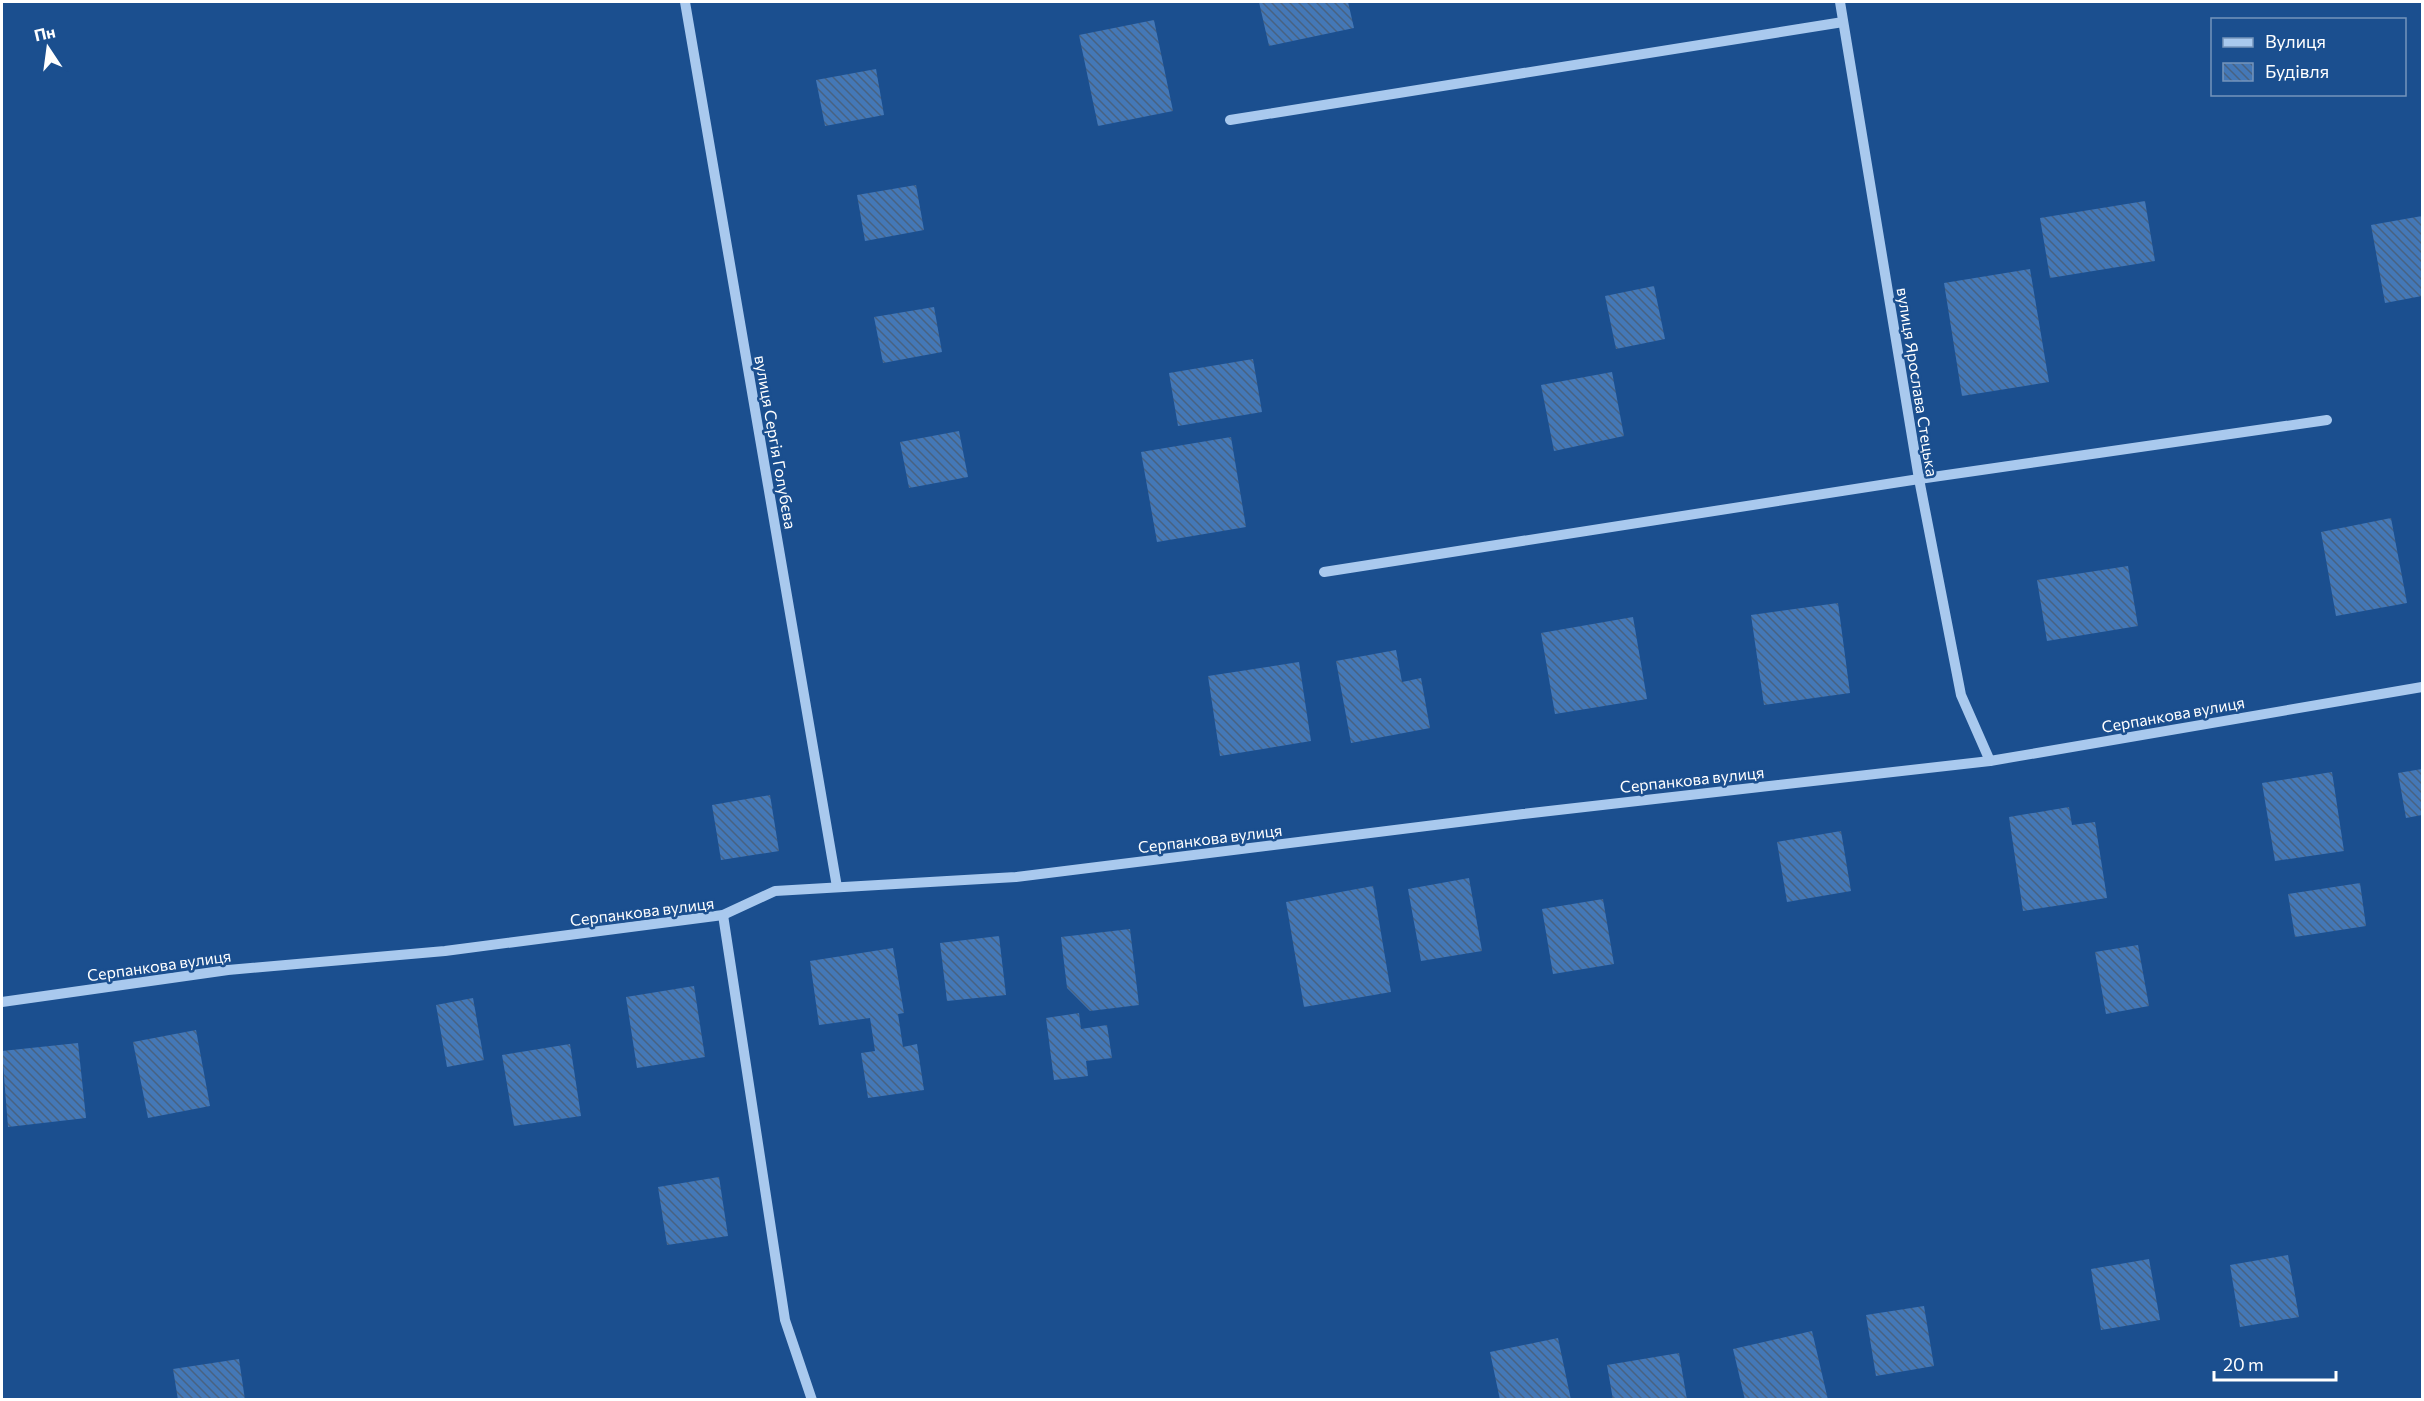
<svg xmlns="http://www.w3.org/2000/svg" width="2424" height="1401" font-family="Commissioner,sans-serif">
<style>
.building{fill:url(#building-back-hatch)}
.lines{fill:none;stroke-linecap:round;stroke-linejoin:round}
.minor{stroke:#a9c9ee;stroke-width:10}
.labels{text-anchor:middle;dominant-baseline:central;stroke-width:5;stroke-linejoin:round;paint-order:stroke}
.street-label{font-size:16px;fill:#fff;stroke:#1b4f8f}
</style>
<defs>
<pattern id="building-back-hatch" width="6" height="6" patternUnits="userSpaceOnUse" patternTransform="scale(1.5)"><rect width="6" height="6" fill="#4478b7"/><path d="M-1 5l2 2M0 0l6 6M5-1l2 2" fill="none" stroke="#486282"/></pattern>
</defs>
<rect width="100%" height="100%" fill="#1b4f8f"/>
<g class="building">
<path d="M1259 2H1348L1354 28 1269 46Z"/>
<path d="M1154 20 1173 111 1098 126 1079 35Z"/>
<path d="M876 69 884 115 825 126 816 80Z"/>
<path d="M916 185 924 230 865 241 857 195Z"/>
<path d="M2145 201 2155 261 2050 278 2040 218Z"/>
<path d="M2422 216V296L2385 303 2371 225Z"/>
<path d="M2030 269 2049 382 1962 396 1944 283Z"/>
<path d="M1654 286 1665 339 1616 349 1605 296Z"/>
<path d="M934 307 942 352 883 363 874 317Z"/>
<path d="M1253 359 1262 412 1178 426 1169 373Z"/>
<path d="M1612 372 1624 436 1554 451 1541 385Z"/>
<path d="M959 431 968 477 909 488 900 442Z"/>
<path d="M1231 437 1246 527 1157 542 1141 452Z"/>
<path d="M2391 518 2407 603 2336 616 2321 532Z"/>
<path d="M2128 566 2138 626 2047 641 2037 580Z"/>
<path d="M1838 603 1850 693 1764 705 1751 615Z"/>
<path d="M1633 617 1647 699 1555 714 1541 633Z"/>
<path d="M1396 650 1402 682 1421 678 1430 728 1351 743 1336 661Z"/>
<path d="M1299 662 1311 741 1220 756 1208 676Z"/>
<path d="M2422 769V815L2406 818 2398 773Z"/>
<path d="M2332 772 2344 851 2275 861 2262 783Z"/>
<path d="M770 795 779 851 721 860 712 805Z"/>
<path d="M2069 807 2072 825 2095 822 2107 898 2023 911 2009 817Z"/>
<path d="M1841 831 1851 891 1787 902 1777 842Z"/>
<path d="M1469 878 1482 951 1421 961 1408 889Z"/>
<path d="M2360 883 2366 926 2295 937 2288 894Z"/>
<path d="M1373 886 1391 992 1304 1007 1286 902Z"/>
<path d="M1603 899 1614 964 1553 974 1542 909Z"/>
<path d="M1130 929 1139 1005 1090 1011 1067 988 1061 937Z"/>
<path d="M999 936 1006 995 947 1001 940 943Z"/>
<path d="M2138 945 2149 1006 2106 1014 2095 952Z"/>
<path d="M893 948 904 1013 898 1014 903 1047 917 1044 924 1090 868 1098 861 1053 875 1051 870 1018 819 1025 810 961Z"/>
<path d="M694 986 705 1057 637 1068 626 997Z"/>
<path d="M473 998 484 1060 447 1067 436 1005Z"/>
<path d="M1079 1013 1081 1029 1107 1025 1112 1058 1086 1061 1088 1076 1054 1080 1046 1018Z"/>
<path d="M196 1030 210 1106 148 1118 133 1042Z"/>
<path d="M78 1043 86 1118 8 1127 2 1051Z"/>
<path d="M570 1044 581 1116 514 1126 502 1055Z"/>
<path d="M719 1177 728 1236 667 1245 658 1187Z"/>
<path d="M2288 1255 2299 1317 2240 1327 2230 1265Z"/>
<path d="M2149 1259 2160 1320 2101 1330 2091 1269Z"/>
<path d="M1924 1306 1934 1366 1876 1376 1866 1315Z"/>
<path d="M1812 1331 1828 1400H1745L1733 1349Z"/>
<path d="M1558 1338 1571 1400H1500L1490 1352Z"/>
<path d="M1679 1353 1687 1400H1613L1607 1365Z"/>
<path d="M239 1359 245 1400H178L173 1369Z"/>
</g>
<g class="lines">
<g class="minor">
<path d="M685 2 837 887"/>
<path d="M1840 2 1919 479 1961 695 1990 761"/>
<path d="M1230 120 1843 22"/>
<path d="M1324 572 1919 479 2327 420"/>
<path d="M723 915 785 1320 812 1400"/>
<path d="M2 1002 228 970 445 951 723 915 775 891 1016 877 1523 814 1990 761 2422 687"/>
</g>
</g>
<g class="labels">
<g class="street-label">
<text transform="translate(1918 382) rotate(81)">вулиця Ярослава Стецька</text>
<text transform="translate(776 442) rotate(80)">вулиця Сергія Голубєва</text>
<text transform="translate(2173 714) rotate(-10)">Серпанкова вулиця</text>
<text transform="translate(1692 779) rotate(-6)">Серпанкова вулиця</text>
<text transform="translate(1210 838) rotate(-7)">Серпанкова вулиця</text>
<text transform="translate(642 911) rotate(-7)">Серпанкова вулиця</text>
<text transform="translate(159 965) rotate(-8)">Серпанкова вулиця</text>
</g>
</g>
<rect width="2424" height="1401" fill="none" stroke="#ffffff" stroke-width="6"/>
<rect x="2211" y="18" width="195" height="78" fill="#1b4f8f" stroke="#7695bc" stroke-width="1.5"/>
<rect x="2223" y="38" width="30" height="9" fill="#a9c9ee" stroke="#7695bc" stroke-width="1.5"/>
<text x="2265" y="48" font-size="18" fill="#ffffff">Вулиця</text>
<rect x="2223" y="63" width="30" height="18" fill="url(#building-back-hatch)" stroke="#7695bc" stroke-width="1.5"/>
<text x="2265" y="78" font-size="18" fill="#ffffff">Будівля</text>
<g transform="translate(48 48) rotate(347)" stroke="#1b4f8f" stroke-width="4.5" paint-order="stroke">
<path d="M0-4.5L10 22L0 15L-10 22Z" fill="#ffffff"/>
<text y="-9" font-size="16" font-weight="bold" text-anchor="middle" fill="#ffffff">Пн</text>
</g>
<path d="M2214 1371v9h122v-9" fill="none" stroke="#ffffff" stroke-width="3"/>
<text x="2223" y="1371" font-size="18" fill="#ffffff" stroke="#1b4f8f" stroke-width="4.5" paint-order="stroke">20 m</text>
</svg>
